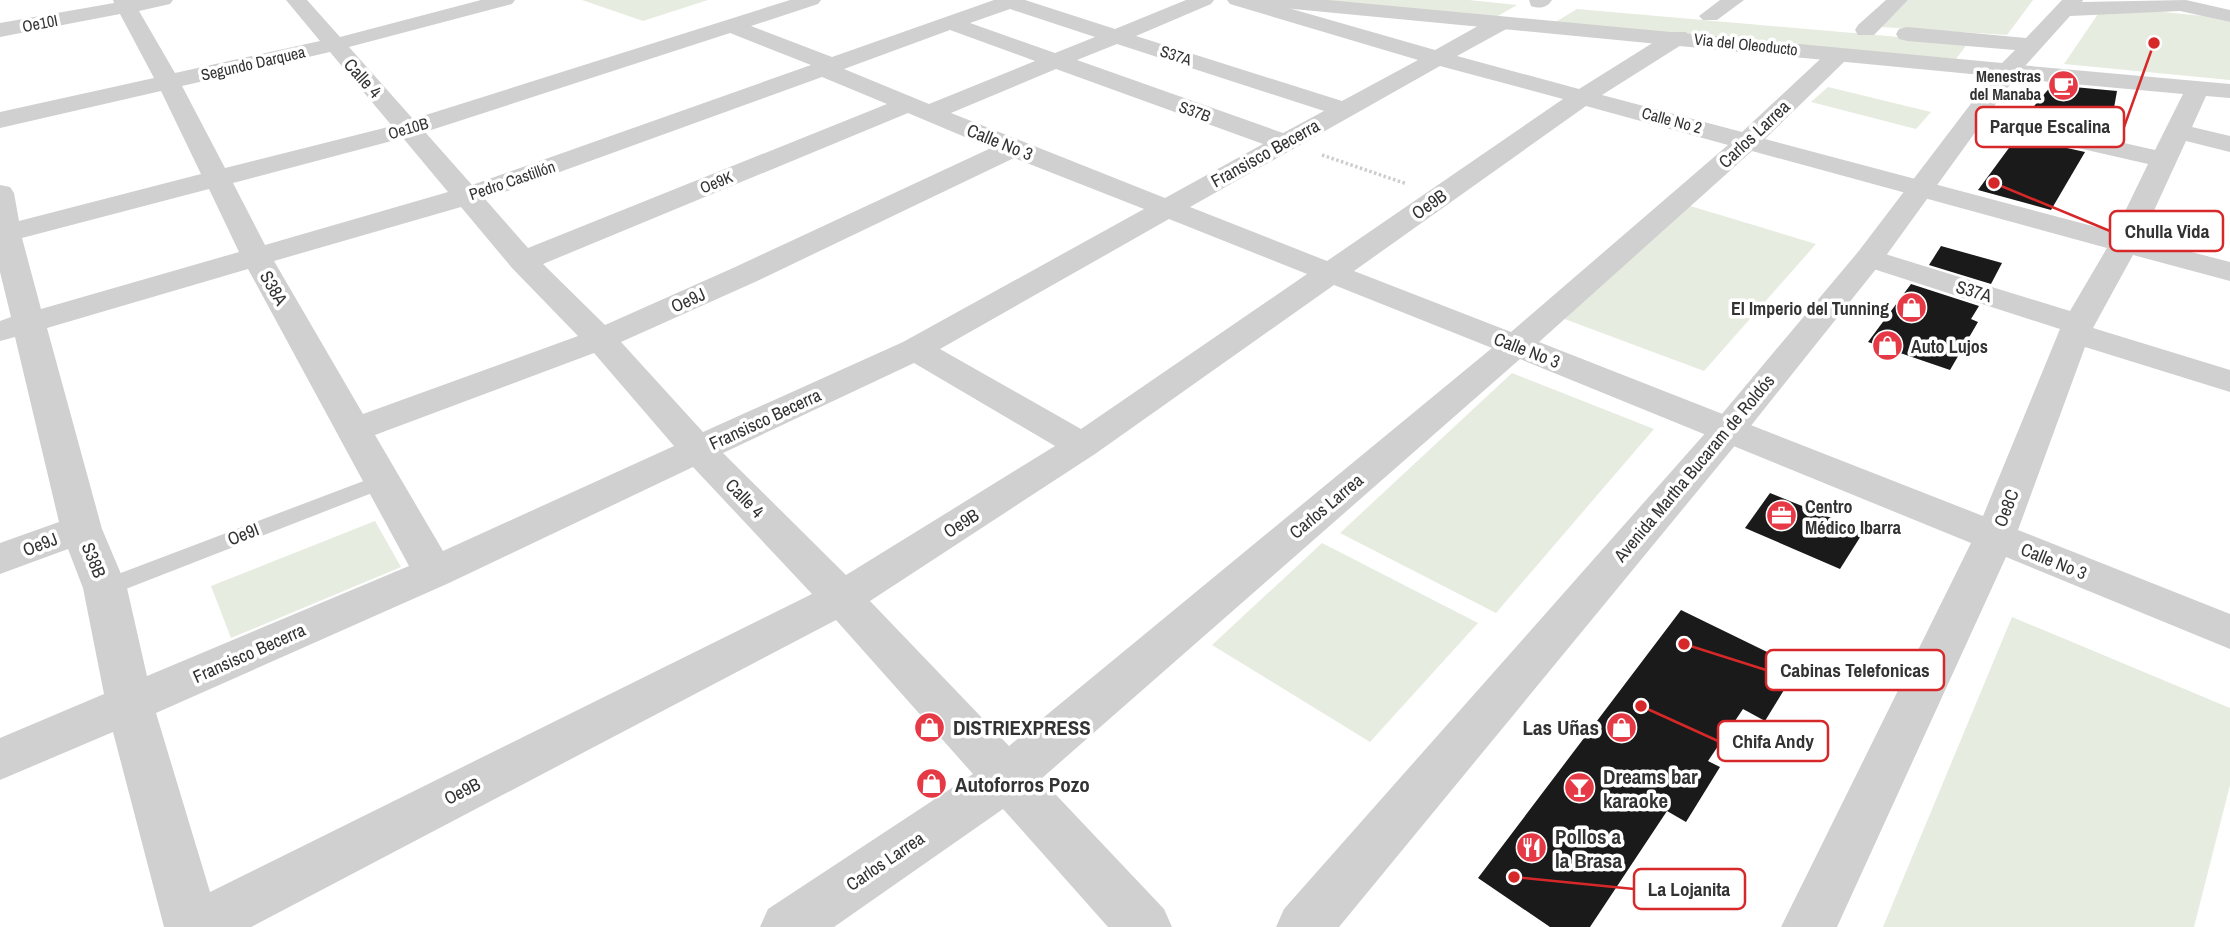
<svg xmlns="http://www.w3.org/2000/svg" width="2230" height="927" font-family="'Archivo Narrow',sans-serif">
<style>
.green{fill:#e6ecdf}
.building{fill:#1a1a1a}
.lines{fill:none;stroke-linecap:round;stroke-linejoin:round}
.path{stroke:#cdcdcd;stroke-width:3.5;stroke-dasharray:2.5 2.5;stroke-linecap:butt}
.service{fill:#d0d0d0;fill-rule:evenodd}
.minor{fill:#d0d0d0;fill-rule:evenodd}
.tertiary{fill:#d0d0d0;fill-rule:evenodd}
.labels{text-anchor:middle;dominant-baseline:central;stroke-width:7;stroke-linejoin:round;paint-order:stroke}
.far-street-label{font-size:16px;fill:#333;stroke:#fff}
.far-poi-label{font-size:16px;font-weight:bold;fill:#333;stroke:#fff;text-anchor:end}
.street-label{font-size:18px;fill:#333;stroke:#fff}
.poi-label{font-size:18px;font-weight:bold;fill:#333;stroke:#fff;text-anchor:start}
.near-poi-label{font-size:21px;font-weight:bold;fill:#333;stroke:#fff;text-anchor:start}
.leader{fill:none;stroke:#d62828;stroke-width:2.5}
.callout-dot{fill:#d62828;stroke:#fff;stroke-width:2.5}
.callout{fill:#fff;stroke:#d62828;stroke-width:2.5}
.callout-label{font-size:19px;text-anchor:middle;font-weight:bold;fill:#333}
</style>
<rect width="100%" height="100%" fill="#fff"/>
<g class="green">
<path d="M582 0H708L643 21Z"/>
<path d="M1305 0H1469L1517 5 1496 17Z"/>
<path d="M1908 0H2033L2007 35 1881 27Z"/>
<path d="M1577 9 1968 43 1956 59 1554 23Z"/>
<path d="M2144 10 2203 16 2230 22V80L2064 64 2098 14Z"/>
<path d="M1828 87 1931 112 1916 129 1811 102Z"/>
<path d="M1687 205 1816 244 1704 371 1562 318Z"/>
<path d="M1512 373 1654 429 1496 613 1340 533Z"/>
<path d="M375 521 401 567 231 638 211 586Z"/>
<path d="M1322 543 1478 623 1370 742 1212 645Z"/>
<path d="M2012 617 2230 708V785L2194 927H1883Z"/>
</g>
<g class="building">
<path d="M2052 85 2117 91 2114 108 2096 134 2024 118Z"/>
<path d="M2017 137 2085 152 2051 210 1978 190Z"/>
<path d="M1941 246 2002 263 1991 284 1929 265Z"/>
<path d="M1911 284 1979 306 1971 319 1978 322 1950 370 1868 342Z"/>
<path d="M1770 493 1864 531 1840 569 1745 528Z"/>
<path d="M1681 610 1798 667 1765 721 1743 709 1708 761 1720 767 1686 822 1667 811 1590 927H1550L1478 878Z"/>
</g>
<g class="lines">
<path class="path" d="M1322 155 1407 184"/>
<path class="service" d="M382 474 390 476 393 481 390 486 113 594 105 596 97 594 93 588 97 582Z"/>
<g class="minor">
<path d="M113 0H173L170 4 139 11 175 73 320 41 286 0H307L340 37 481 0H515L512 4 349 47 413 119 790 0H821L818 4 751 26 832 57 994 0H1025L1115 29 1186 0H1214L1211 4 1136 36 1342 101 1418 60 1230 4 1227 0H1260L1435 50 1494 17H1510L1513 22 1510 27 1457 56 1579 89 1670 32H1686L1689 37 1686 42 1602 95 1742 132 1831 49H1847L1850 54 1847 59 1765 139 2115 232 2148 164 1965 122 1961 117 1965 112 1974 109 2155 150 2183 94 2008 78 2000 76 1996 71 2000 66 2008 64 2230 84V98L2206 96 2192 127 2230 136V152L2186 141 2141 239 2230 262V281L2133 255 2093 328 2230 370V392L2085 347 2018 530 2230 614V649L2006 557 1837 927H1781L1971 543 1520 359 1041 779 1164 909 1172 927H1108L1003 809 834 927H760L768 909 973 774 836 620 251 927H164L113 732 0 780V738L104 694 83 588 68 549 0 574V543L59 522 15 337 0 341V321L11 317 0 272V185L10 187 14 193 19 221 201 174 161 91 0 128V112L154 78 120 14 0 37V23L114 3ZM1010 9 1095 37 1055 53 970 23ZM950 30 1035 61 929 104 844 69ZM730 33 811 65 472 185 425 132ZM1117 44 1324 111 1283 133 1077 60ZM330 52 392 126 225 168 182 86ZM1440 66 1563 99 1327 261 1190 207ZM1056 69 1263 144 1165 198 951 113ZM822 77 887 104 528 248 485 199ZM1586 106 1728 145 1511 332 1354 271ZM908 113 991 148 733 268 605 325 543 264ZM403 138 448 192 265 245 233 183ZM1752 151 2107 248 2070 311 1869 249 1858 252 1854 258 1858 264 2060 329 1983 516 1539 342ZM1014 158 1144 209 903 342 703 432 621 342 755 282ZM209 189 239 252 41 309 22 238ZM461 207 512 268 578 336 363 414 274 261ZM1169 219 1307 274 1081 429 940 349ZM248 269 409 566 147 676 127 588 102 529 47 328ZM1334 285 1492 348 1009 746 870 601 1095 454ZM594 353 674 446 443 551 375 435ZM914 363 1055 446 846 575 723 453ZM693 467 812 594 210 892 156 713 449 583Z"/>
<path d="M1529 0H1552C1547 8 1540 9 1531 6Z"/>
<path d="M1720 0H1744L1717 20H1703L1699 16Z"/>
<path d="M1886 0H1908L1874 35H1858L1855 30 1858 25Z"/>
</g>
<path class="tertiary" d="M1252 0H1328L2002 63 2015 50 1907 41 1899 39 1896 34 1899 29 1907 27 2026 38 2062 0H2083L2082 2 2186 0 2230 10V22L2180 11 2070 16 2016 76 1880 264 1742 437 1339 927H1276L1284 909 1716 421 1858 252 1992 76 1262 6 1255 4Z"/>
</g>
<defs>
<symbol id="cafe-disc" viewBox="-11 -11 22 22"><circle r="9.5" fill="#e63946" stroke="#fff"/><path d="M-5.5-4.5H6V0H3Q3 3.5 0 3.5H-2.5Q-5.5 3.5-5.5 0ZM3-3.2v2h1.7v-2ZM-6 4.5H4V6H-6Z" fill="#fff"/></symbol>
<symbol id="shop-disc" viewBox="-11 -11 22 22"><circle r="9.5" fill="#e63946" stroke="#fff"/><path d="M-5-2.5h2.3a2.7 3.5 0 0 1 5.4 0H5L5.5 6h-11ZM-1.5-2.5h3a1.5 2.3 0 0 0-3 0Z" fill="#fff"/></symbol>
<symbol id="office-disc" viewBox="-11 -11 22 22"><circle r="9.5" fill="#e63946" stroke="#fff"/><path d="M-6-3h4V-5.5h4V-3h4V5H-6ZM-1-4.5V-3h2v-1.5ZM-6 0V1H6V0Z" fill="#fff"/></symbol>
<symbol id="bar-disc" viewBox="-11 -11 22 22"><circle r="9.5" fill="#e63946" stroke="#fff"/><path d="M-6-5H6L.8 .8V4.5H3.5V6h-7V4.5H-.8V.8Z" fill="#fff"/></symbol>
<symbol id="restaurant-disc" viewBox="-11 -11 22 22"><circle r="9.5" fill="#e63946" stroke="#fff"/><path d="M-5-6h1v4h1v-4h1v4h1v-4h1v5L-1.5 .5V6h-2V.5L-5-1ZM5-6V6H3V1.5H1.5Q1.5-4 5-6Z" fill="#fff"/></symbol>
</defs>
<g fill-rule="evenodd">
<use href="#cafe-disc" x="2046" y="68" width="35" height="35"/>
<use href="#shop-disc" x="1894" y="290" width="35" height="35"/>
<use href="#shop-disc" x="1870" y="328" width="35" height="35"/>
<use href="#office-disc" x="1764" y="498" width="35" height="35"/>
<use href="#shop-disc" x="912" y="710" width="35" height="35"/>
<use href="#shop-disc" x="1604" y="710" width="35" height="35"/>
<use href="#shop-disc" x="914" y="766" width="35" height="35"/>
<use href="#bar-disc" x="1562" y="770" width="35" height="35"/>
<use href="#restaurant-disc" x="1514" y="830" width="35" height="35"/>
</g>
<g class="labels">
<g class="far-street-label">
<text transform="translate(40 23) rotate(-11)">Oe10I</text>
<text transform="translate(1746 44) rotate(6)">Via del Oleoducto</text>
<text transform="translate(1176 55) rotate(18)">S37A</text>
<text transform="translate(253 63) rotate(-13)">Segundo Darquea</text>
<text transform="translate(1195 111) rotate(20)">S37B</text>
<text transform="translate(1672 120) rotate(15)">Calle No 2</text>
<text transform="translate(408 128) rotate(-16)">Oe10B</text>
<text transform="translate(512 180) rotate(-19)">Pedro Castillón</text>
<text transform="translate(716 182) rotate(-22)">Oe9K</text>
</g>
<g class="far-poi-label">
<text x="2041" y="76">Menestras<tspan x="2041" dy="18">del Manaba</tspan></text>
</g>
<g class="street-label">
<text transform="translate(363 78) rotate(48)">Calle 4</text>
<text transform="translate(1754 134) rotate(-43)">Carlos Larrea</text>
<text transform="translate(1000 142) rotate(22)">Calle No 3</text>
<text transform="translate(1265 153) rotate(-29)">Fransisco Becerra</text>
<text transform="translate(1429 204) rotate(-35)">Oe9B</text>
<text transform="translate(274 288) rotate(60)">S38A</text>
<text transform="translate(1974 291) rotate(17)">S37A</text>
<text transform="translate(688 300) rotate(-24)">Oe9J</text>
<text transform="translate(1527 350) rotate(21)">Calle No 3</text>
<text transform="translate(765 419) rotate(-25)">Fransisco Becerra</text>
<text transform="translate(1694 468) rotate(-50)">Avenida Martha Bucaram de Roldós</text>
<text transform="translate(745 498) rotate(46)">Calle 4</text>
<text transform="translate(1326 506) rotate(-40)">Carlos Larrea</text>
<text transform="translate(2006 508) rotate(-69)">Oe8C</text>
<text transform="translate(961 523) rotate(-32)">Oe9B</text>
<text transform="translate(243 534) rotate(-21)">Oe9I</text>
<text transform="translate(40 544) rotate(-21)">Oe9J</text>
<text transform="translate(94 560) rotate(68)">S38B</text>
<text transform="translate(2054 561) rotate(22)">Calle No 3</text>
<text transform="translate(249 653) rotate(-24)">Fransisco Becerra</text>
<text transform="translate(462 791) rotate(-27)">Oe9B</text>
<text transform="translate(885 861) rotate(-34)">Carlos Larrea</text>
</g>
<g class="poi-label">
<text x="1889" y="308" text-anchor="end">El Imperio del Tunning</text>
<text x="1911" y="346">Auto Lujos</text>
<text x="1805" y="506">Centro<tspan x="1805" dy="21">Médico Ibarra</tspan></text>
</g>
<g class="near-poi-label">
<text x="953" y="727">DISTRIEXPRESS</text>
<text x="1599" y="727" text-anchor="end">Las Uñas</text>
<text x="1603" y="776">Dreams bar<tspan x="1603" dy="24">karaoke</tspan></text>
<text x="955" y="784">Autoforros Pozo</text>
<text x="1555" y="836">Pollos a<tspan x="1555" dy="24">la Brasa</tspan></text>
</g>
</g>
<path class="leader" d="M2154 43L2124 127M1994 183L2110 231M1684 644L1766 670M1641 706L1718 741M1514 877L1634 889"/>
<g class="callout-dot">
<circle cx="2154" cy="43" r="7"/>
<circle cx="1994" cy="183" r="7"/>
<circle cx="1684" cy="644" r="7"/>
<circle cx="1641" cy="706" r="7"/>
<circle cx="1514" cy="877" r="7"/>
</g>
<g class="callout">
<rect x="1976" y="107" width="148" height="40" rx="7"/>
<rect x="2110" y="211" width="113" height="40" rx="7"/>
<rect x="1766" y="650" width="178" height="40" rx="7"/>
<rect x="1718" y="721" width="110" height="40" rx="7"/>
<rect x="1634" y="869" width="111" height="40" rx="7"/>
</g>
<g class="callout-label">
<text x="2050" y="133">Parque Escalina</text>
<text x="2167" y="238">Chulla Vida</text>
<text x="1855" y="677">Cabinas Telefonicas</text>
<text x="1773" y="748">Chifa Andy</text>
<text x="1689" y="896">La Lojanita</text>
</g>
</svg>
